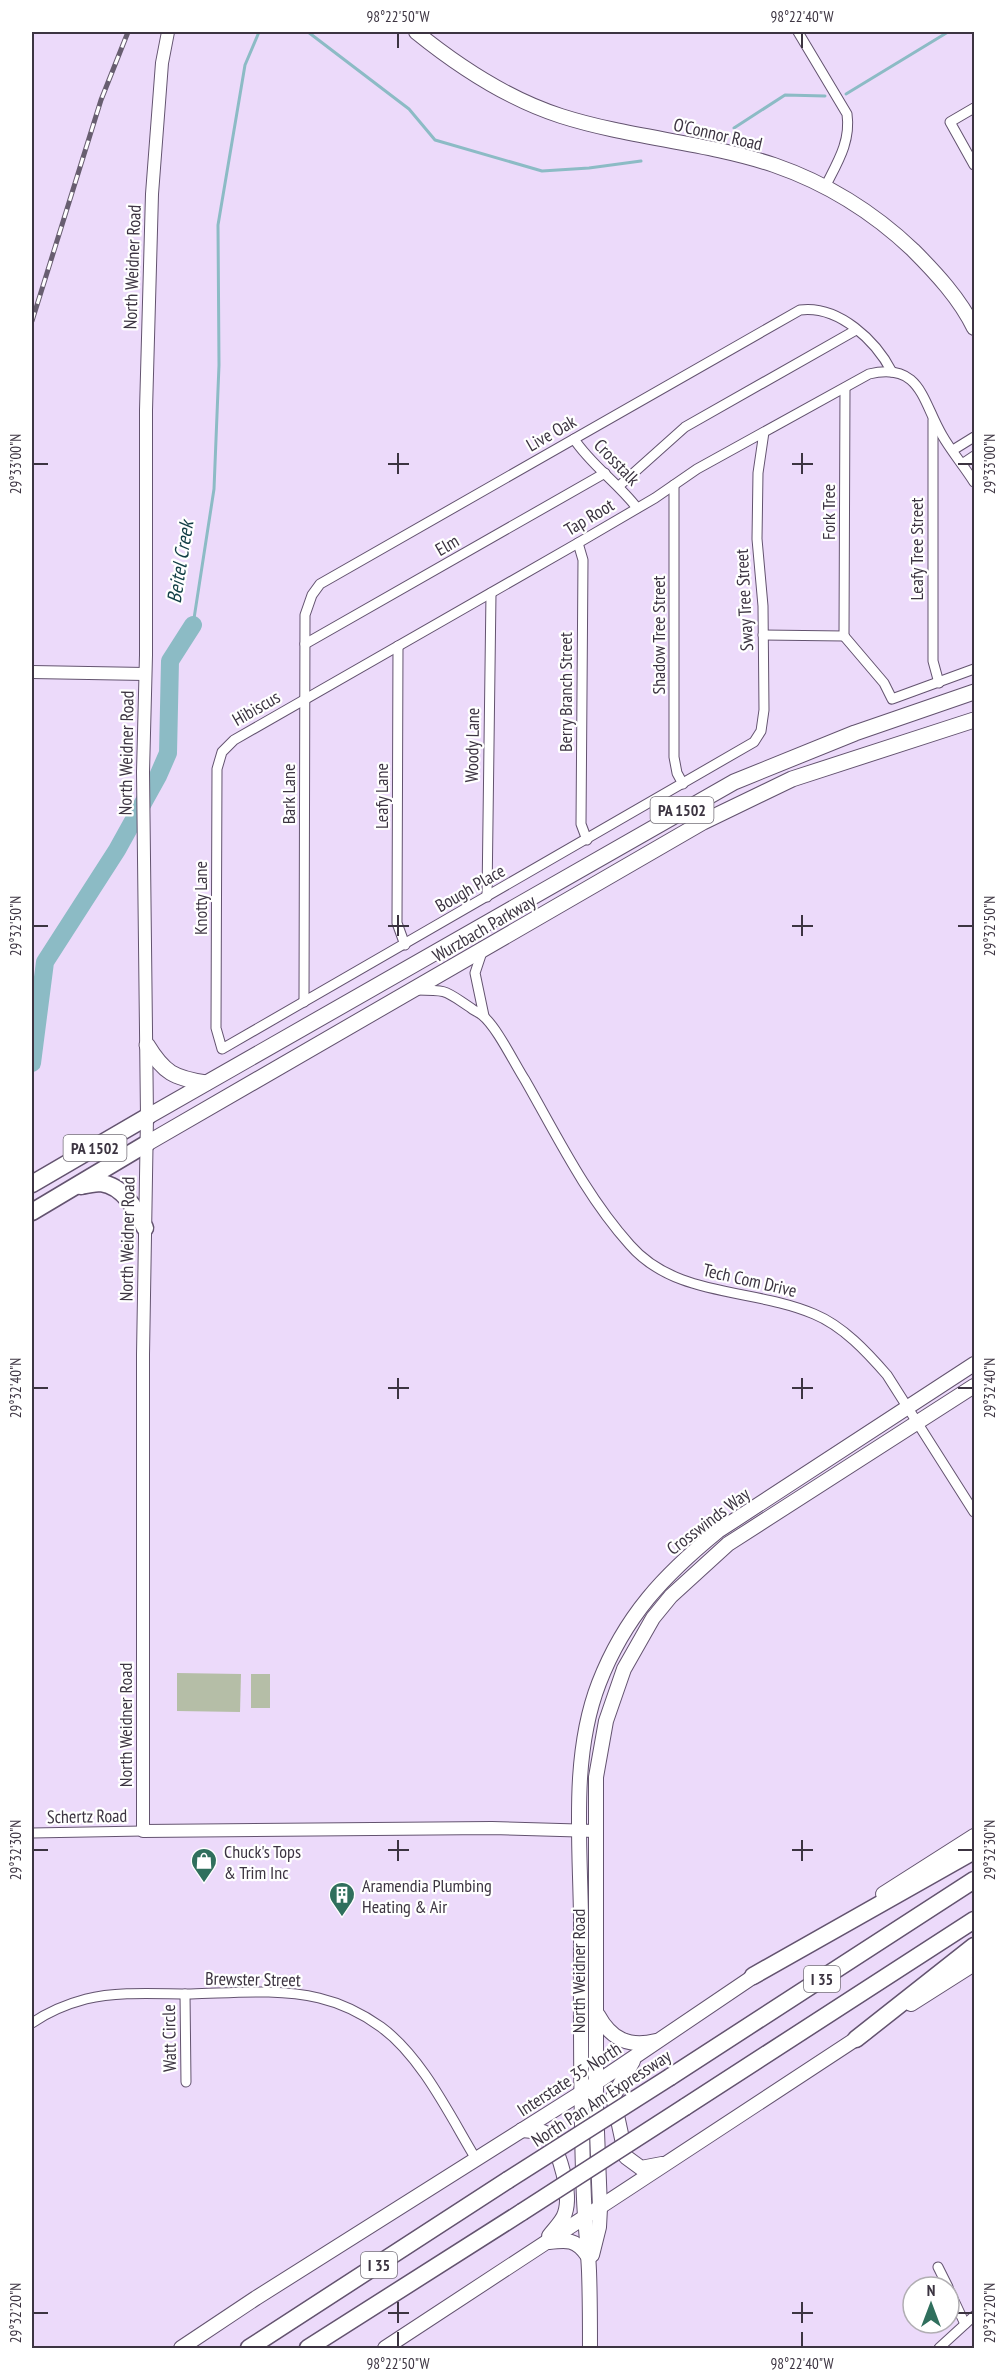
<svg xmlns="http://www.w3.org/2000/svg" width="1006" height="2380" font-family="'PT Sans Narrow',sans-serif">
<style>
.green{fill:#b5bea7}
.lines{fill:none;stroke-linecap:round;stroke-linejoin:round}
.stream{stroke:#8cbbc5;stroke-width:3}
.river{stroke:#8cbbc5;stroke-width:18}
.minor-casing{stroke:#63536f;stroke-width:11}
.tertiary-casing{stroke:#63536f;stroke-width:14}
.secondary-casing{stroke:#63536f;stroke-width:16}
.trunk-casing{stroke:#63536f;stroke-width:17}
.motorway-casing{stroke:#63536f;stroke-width:19}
.minor{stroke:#fff;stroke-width:9}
.tertiary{stroke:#fff;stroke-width:12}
.secondary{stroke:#fff;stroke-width:14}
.trunk{stroke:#fff;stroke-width:15}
.motorway{stroke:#fff;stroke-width:16}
.rail-casing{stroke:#685e70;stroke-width:5}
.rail{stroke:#fff;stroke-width:3;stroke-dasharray:9;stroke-linecap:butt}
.motorway-bridge-casing{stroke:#63536f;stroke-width:19;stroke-linecap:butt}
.motorway-bridge{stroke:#fff;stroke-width:16}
.ticks{fill:none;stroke:#3c3441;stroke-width:2}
.labels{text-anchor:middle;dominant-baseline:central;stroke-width:4.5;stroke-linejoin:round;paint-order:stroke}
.shield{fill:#fff;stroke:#76717a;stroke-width:1.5}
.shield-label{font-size:16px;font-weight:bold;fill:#3c3441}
.street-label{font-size:18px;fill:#3c3441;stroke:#fff}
.poi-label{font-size:18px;fill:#3c3441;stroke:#fff;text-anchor:start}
.water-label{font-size:20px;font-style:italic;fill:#113e45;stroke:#fff}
.neatline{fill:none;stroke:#3c3441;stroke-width:2}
.ticks-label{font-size:15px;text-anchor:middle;fill:#3c3441}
</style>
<rect width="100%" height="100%" fill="#ecdafa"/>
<g class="green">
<path d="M177 1673 241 1674 240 1712 177 1711Z"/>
<rect x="251" y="1674" width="19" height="34"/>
</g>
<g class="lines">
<g class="stream">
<path d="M308 32 409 109 435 140 542 171 589 168 641 161"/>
<path d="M846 94 948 32"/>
<path d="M734 128 785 95 825 96"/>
<path d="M193 625 214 489 219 365 218 225 245 65 259 32"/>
</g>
<path class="river" d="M32 1063 45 962 117 850 158 776 168 753 170 661 193 625"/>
<defs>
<g id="minor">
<path d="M798 32 847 114C851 142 837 163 825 187"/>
<path d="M974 108 950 122 974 165"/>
<path d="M933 420V661L939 683"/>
<path d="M764 432 758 473 757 539 763 606 764 710 761 731 754 742 222 1049 216 1028 217 769 222 752 234 740 578 543 655 498 697 469 869 374C921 362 922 401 942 435 951 451 964 466 974 482"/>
<path d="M574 439C591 465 618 483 637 508"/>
<path d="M953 450 974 437"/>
<path d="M962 464 974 456"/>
<path d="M674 485V757L677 773 683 784"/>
<path d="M619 486 685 427 856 330"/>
<path d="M578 543 583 560 581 824 587 840"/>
<path d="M763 635 844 636"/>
<path d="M844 636 845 388"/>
<path d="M844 636 884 683 892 699 974 669"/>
<path d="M305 644 605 473"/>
<path d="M398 646 397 923 405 945"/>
<path d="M487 897 491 593"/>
<path d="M482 952 475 973 484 1016"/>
<path d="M417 990C449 990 445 991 471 1008 474 1011 479 1012 482 1015 497 1027 514 1063 525 1080 557 1136 586 1196 630 1245 676 1298 754 1288 814 1314 843 1326 867 1352 887 1375L974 1512"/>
<path d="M304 1002 305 615 312 595 320 584 800 310C839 305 876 341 892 372"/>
<path d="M32 1833 143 1831"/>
<path d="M185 1994 186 2082"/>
<path d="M32 2023C48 2012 67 2004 86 1999 119 1991 157 1994 191 1994 233 1993 278 1988 319 1998 340 2003 363 2014 381 2027 422 2057 450 2116 476 2159"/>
<path d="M938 2267 948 2287"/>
<path d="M949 2290 965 2324"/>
<path d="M939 2348 974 2316"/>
</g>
<g id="tertiary">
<path d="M168 32 162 63 152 194 146 410V655L143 772 147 1117 143 1355V1831L492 1828 595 1831"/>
<path d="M32 672 145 674"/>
</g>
<g id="secondary">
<path d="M416 32C458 66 508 99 561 116 630 138 705 142 774 165 826 183 873 212 913 250 936 273 960 299 974 328"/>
<path d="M883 1894 974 1836"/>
<path d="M911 2004 974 1964"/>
<path d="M598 2015C611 2039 629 2048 656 2041"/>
<path d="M633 2061 613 2097 626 2157 641 2168 662 2164"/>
<path d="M522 2130 543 2132 549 2135C559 2154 572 2192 565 2213 563 2221 554 2229 549 2236"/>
<path d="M549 2242C567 2240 576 2239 587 2255"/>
<path d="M592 2255 599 2227 600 2208 596 2106V1777L606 1721 624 1669 653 1618 671 1596 728 1544 974 1386"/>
<path d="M181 2348 256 2298 581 2093 760 1972"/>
<path d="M385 2348 865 2033"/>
<path d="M590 2348C590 2323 590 2297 589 2271 588 2247 585 2223 584 2199 580 2105 581 2011 581 1917 580 1840 571 1755 599 1683 625 1616 664 1575 718 1531L974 1364"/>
</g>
<g id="trunk">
<path d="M147 1045C164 1073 174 1078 206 1083"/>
<path d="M147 1117 734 782 855 733 974 692"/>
<path d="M146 1144 703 822 792 779 974 720"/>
</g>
<g id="motorway">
<path d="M32 1184 147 1117"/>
<path d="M81 1186C87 1185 95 1183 101 1183 124 1186 136 1210 145 1228"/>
<path d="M32 1212 146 1144"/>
<path d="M753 1976 974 1851"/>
<path d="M856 2039 974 1946"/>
<path d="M670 2077 974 1880"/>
<path d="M685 2107 974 1920"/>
<path d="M249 2348 508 2180"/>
<path d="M308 2348 522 2212"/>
</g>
</defs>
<use href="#minor" class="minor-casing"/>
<use href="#tertiary" class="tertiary-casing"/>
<use href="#secondary" class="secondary-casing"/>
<use href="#trunk" class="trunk-casing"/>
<use href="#motorway" class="motorway-casing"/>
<use href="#minor" class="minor"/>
<use href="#tertiary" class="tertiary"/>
<use href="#secondary" class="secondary"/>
<use href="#trunk" class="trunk"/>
<use href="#motorway" class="motorway"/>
<defs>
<path id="rail" d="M32 321 101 100 128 32"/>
</defs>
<use href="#rail" class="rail-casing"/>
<use href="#rail" class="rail"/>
<defs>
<g id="motorway-bridge">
<path d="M508 2180 670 2077"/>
<path d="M522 2212 685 2107"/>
</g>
</defs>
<use href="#motorway-bridge" class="motorway-bridge-casing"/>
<use href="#motorway-bridge" class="motorway-bridge"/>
</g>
<path class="ticks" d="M398 33V48M802 33V48M398 453V474M802 453V474M33 464H48M388 464H409M792 464H813M958 464H973M398 915V936M802 915V936M33 926H48M388 926H409M792 926H813M958 926H973M398 1378V1399M802 1378V1399M33 1388H48M388 1388H409M792 1388H813M958 1388H973M398 1840V1861M802 1840V1861M33 1850H48M388 1850H409M792 1850H813M958 1850H973M398 2302V2323M802 2302V2323M33 2313H48M388 2313H409M792 2313H813M958 2313H973M398 2332V2347M802 2332V2347"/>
<defs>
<symbol id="shop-pin" viewBox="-11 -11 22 30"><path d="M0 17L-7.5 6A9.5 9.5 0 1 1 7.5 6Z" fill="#306f5d" stroke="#fff"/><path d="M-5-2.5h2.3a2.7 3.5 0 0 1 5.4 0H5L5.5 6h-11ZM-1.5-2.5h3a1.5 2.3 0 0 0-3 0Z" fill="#fff"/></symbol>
<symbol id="building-pin" viewBox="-11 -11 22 30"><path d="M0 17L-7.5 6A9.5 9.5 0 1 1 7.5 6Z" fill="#306f5d" stroke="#fff"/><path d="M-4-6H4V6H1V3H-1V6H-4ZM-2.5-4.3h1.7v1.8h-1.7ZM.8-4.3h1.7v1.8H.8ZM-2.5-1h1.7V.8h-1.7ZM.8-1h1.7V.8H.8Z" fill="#fff"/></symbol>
</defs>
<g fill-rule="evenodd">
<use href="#shop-pin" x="189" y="1846" width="30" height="40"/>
<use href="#building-pin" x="327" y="1880" width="30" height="40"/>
</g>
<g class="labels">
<g class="shield">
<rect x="650.5" y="797" width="63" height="26" rx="4.5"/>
<rect x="63.5" y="1135" width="63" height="26" rx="4.5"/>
<rect x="804" y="1966" width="36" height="26" rx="4.5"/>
<rect x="361" y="2252" width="36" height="26" rx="4.5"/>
</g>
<g class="shield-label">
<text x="682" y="810">PA 1502</text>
<text x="95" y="1148">PA 1502</text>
<text x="822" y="1979">I 35</text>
<text x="379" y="2265">I 35</text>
</g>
<g class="street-label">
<text transform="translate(718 134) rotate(13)">O'Connor Road</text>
<text transform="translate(132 267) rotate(-88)">North Weidner Road</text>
<text transform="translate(551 433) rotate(-30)">Live Oak</text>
<text transform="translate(617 462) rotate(46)">Crosstalk</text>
<text transform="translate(828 512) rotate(-90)">Fork Tree</text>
<text transform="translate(589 517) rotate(-31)">Tap Root</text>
<text transform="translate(447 545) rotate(-30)">Elm</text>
<text transform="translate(916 549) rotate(-90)">Leafy Tree Street</text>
<text transform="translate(744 600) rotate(-93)">Sway Tree Street</text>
<text transform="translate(658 635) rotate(-90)">Shadow Tree Street</text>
<text transform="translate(565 692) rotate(-90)">Berry Branch Street</text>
<text transform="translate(256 708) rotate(-30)">Hibiscus</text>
<text transform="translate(472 745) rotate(-89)">Woody Lane</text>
<text transform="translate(126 753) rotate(-89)">North Weidner Road</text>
<text transform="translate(288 794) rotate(-90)">Bark Lane</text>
<text transform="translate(381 796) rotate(-90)">Leafy Lane</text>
<text transform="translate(470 888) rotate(-30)">Bough Place</text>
<text transform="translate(200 898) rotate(-90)">Knotty Lane</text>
<text transform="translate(484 928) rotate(-30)">Wurzbach Parkway</text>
<text transform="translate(127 1239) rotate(-89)">North Weidner Road</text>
<text transform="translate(750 1280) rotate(13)">Tech Com Drive</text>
<text transform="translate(708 1521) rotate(-37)">Crosswinds Way</text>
<text transform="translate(125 1725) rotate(-90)">North Weidner Road</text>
<text transform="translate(87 1816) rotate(-1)">Schertz Road</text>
<text transform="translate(578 1971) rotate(-90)">North Weidner Road</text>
<text transform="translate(253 1979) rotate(1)">Brewster Street</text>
<text transform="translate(169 2038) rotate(-91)">Watt Circle</text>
<text transform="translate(569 2079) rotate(-33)">Interstate 35 North</text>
<text transform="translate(601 2098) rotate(-33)">North Pan Am Expressway</text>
</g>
<g class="poi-label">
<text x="224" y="1851">Chuck's Tops<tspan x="224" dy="21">&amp; Trim Inc</tspan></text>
<text x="362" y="1885">Aramendia Plumbing<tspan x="362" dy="21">Heating &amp; Air</tspan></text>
</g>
<g class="water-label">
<text transform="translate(180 562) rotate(-81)">Beitel Creek</text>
</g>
</g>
<rect width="1006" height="2380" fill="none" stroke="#ffffff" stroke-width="66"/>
<g transform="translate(931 2305)"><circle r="28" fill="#ffffff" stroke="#b1aeb3" stroke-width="1.5"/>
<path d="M0-4.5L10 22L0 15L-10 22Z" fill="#306f5d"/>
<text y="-9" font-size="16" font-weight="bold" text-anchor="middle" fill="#3c3441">N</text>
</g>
<rect x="33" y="33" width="940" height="2314" class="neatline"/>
<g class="ticks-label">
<text x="398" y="22">98°22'50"W</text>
<text x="802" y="22">98°22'40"W</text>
<text transform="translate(16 464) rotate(-90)" y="5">29°33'00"N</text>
<text transform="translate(990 464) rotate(-90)" y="5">29°33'00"N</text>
<text transform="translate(16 926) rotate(-90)" y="5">29°32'50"N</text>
<text transform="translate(990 926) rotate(-90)" y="5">29°32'50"N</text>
<text transform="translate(16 1388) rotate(-90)" y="5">29°32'40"N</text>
<text transform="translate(990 1388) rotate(-90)" y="5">29°32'40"N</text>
<text transform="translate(16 1850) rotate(-90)" y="5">29°32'30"N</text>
<text transform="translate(990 1850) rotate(-90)" y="5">29°32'30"N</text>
<text transform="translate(16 2313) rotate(-90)" y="5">29°32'20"N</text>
<text transform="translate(990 2313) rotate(-90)" y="5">29°32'20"N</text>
<text x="398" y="2369">98°22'50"W</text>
<text x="802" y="2369">98°22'40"W</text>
</g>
</svg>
